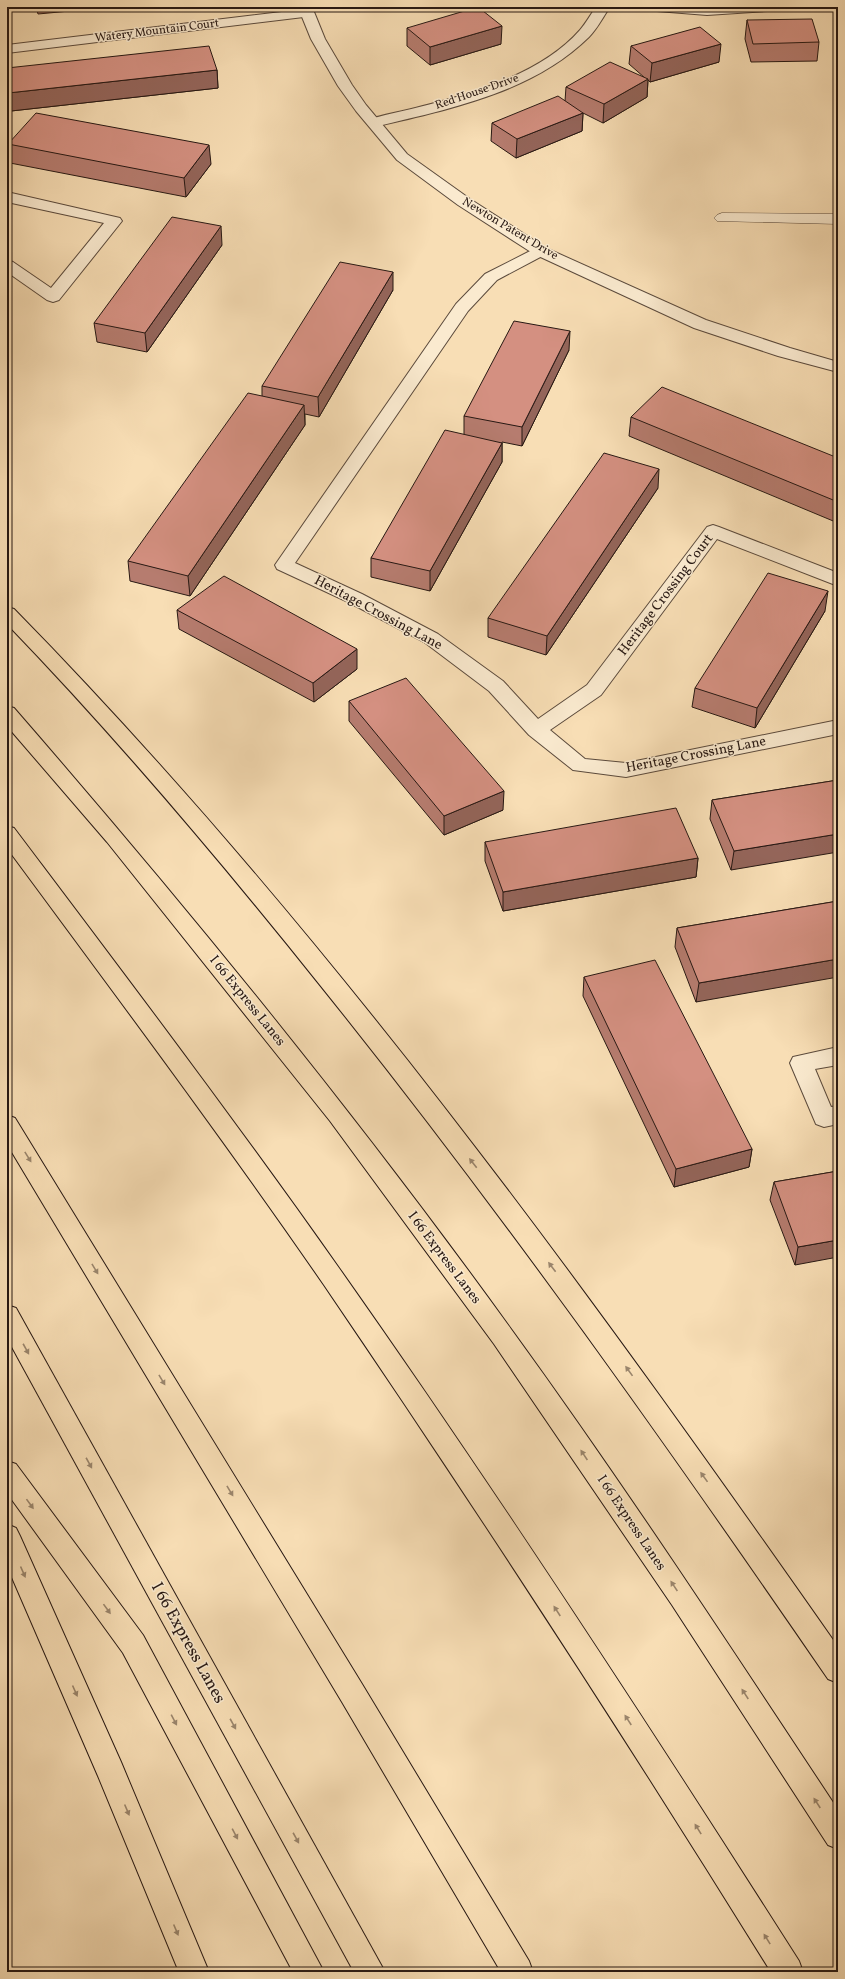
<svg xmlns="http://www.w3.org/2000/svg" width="845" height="1979" font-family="Vollkorn,serif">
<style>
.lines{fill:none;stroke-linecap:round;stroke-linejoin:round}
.service-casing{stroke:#5b4a3c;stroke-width:1}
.minor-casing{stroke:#5b4a3c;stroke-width:2}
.tertiary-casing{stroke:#5b4a3c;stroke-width:2}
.motorway-casing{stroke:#271813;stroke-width:2}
.service{fill:#faeacf;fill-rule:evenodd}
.minor{fill:#faeacf;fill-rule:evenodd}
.tertiary{fill:#faeacf;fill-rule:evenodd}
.motorway{fill:#f8deb5;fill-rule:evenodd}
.wall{fill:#b67c6f;stroke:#271813}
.shaded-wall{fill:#94655a;stroke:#271813}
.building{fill:#d49081;stroke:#271813}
.oneway{fill:#9a856c}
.labels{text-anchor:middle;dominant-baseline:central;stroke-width:3;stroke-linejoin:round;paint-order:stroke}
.far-street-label{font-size:12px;fill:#271813;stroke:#faeacf}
.street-label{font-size:14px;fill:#271813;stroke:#faeacf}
.near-street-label{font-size:17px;fill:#271813;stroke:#faeacf}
</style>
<rect width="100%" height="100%" fill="#f8deb5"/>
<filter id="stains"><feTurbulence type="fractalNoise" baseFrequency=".005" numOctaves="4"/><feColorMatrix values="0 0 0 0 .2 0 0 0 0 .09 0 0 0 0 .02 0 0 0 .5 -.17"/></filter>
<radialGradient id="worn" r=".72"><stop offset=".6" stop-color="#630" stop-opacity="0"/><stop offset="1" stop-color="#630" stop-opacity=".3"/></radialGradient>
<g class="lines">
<defs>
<path id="service" d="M722 213 838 214V224L717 221 714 218 717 215Z"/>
<g id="minor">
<path d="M596 7H610C603 17 597 29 589 37 532 93 449 109 374 127L369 125 366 122 369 119C437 102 532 85 580 30 586 23 591 14 596 7Z"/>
<path d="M650 7H774L772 10 767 11 707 15 657 11 652 10Z"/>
<path d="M307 9 312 10 314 13 312 16 7 53V45Z"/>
<path d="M7 192 120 218 122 221 59 300 53 302 47 300 7 272V260L13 262 51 288 104 223 7 202Z"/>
<path d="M540 246 546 248 548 251 546 254 497 280 468 311 295 563 362 594 438 634 503 681 538 719 587 685 707 527 713 525 719 527 838 573V586L717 539 601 695 550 730 585 759 626 763 838 720V734L626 777 573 770 529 735 489 691 424 642 348 602 277 569 275 565 456 304 485 274Z"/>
<path d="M838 1047V1065L815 1069 831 1107 838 1106V1124L824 1127 816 1124 790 1063 793 1057Z"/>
</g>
<path id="tertiary" d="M298 7H312L325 39 352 85 366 105 407 154 470 199 546 248 706 320 790 348 838 362V372L778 356 694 328 534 254 458 205 397 160 356 111 338 86 311 39Z"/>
<g id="motorway">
<path d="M7 607 14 609C323 924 585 1286 838 1647V1683L828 1679C666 1443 500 1209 320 985 220 860 118 739 7 624Z"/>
<path d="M7 706 14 708C188 908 356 1114 511 1329 625 1486 731 1648 838 1810V1849L828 1845 672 1605 494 1344 330 1121 107 842 7 726Z"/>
<path d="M7 826 14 828C124 974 234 1119 339 1268 499 1495 650 1727 799 1961L803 1972H771C627 1740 478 1511 324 1285 222 1137 114 993 7 848Z"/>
<path d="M7 1115 15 1118 362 1684 529 1961 533 1972H501L342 1702 7 1144Z"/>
<path d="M7 1305 16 1308 385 1972H354L7 1338Z"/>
<path d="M7 1461 16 1464 143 1635 324 1972H293L123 1653 7 1493Z"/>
<path d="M7 1524 16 1528 20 1536 121 1762 209 1972H179L98 1776 7 1566Z"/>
</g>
</defs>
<use href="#service" class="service-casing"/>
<use href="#minor" class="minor-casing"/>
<use href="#tertiary" class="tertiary-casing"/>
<use href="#motorway" class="motorway-casing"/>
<use href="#service" class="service"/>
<use href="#minor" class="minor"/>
<use href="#tertiary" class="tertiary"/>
<use href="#motorway" class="motorway"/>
</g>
<g class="wall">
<path d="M36 7H112L38 14Z"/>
<path d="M747 20 819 42 817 61 751 62 745 39Z"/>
<path d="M407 28 501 44 430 65 407 46Z"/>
<path d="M631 46 719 62 650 82 648 80 647 97 603 123 583 113 582 131 516 158 491 141 492 123 565 101 566 87 645 78 629 64Z"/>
<path d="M7 68 217 70 218 88 11 111 7 91Z"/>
<path d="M8 144 211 164 186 197 10 163Z"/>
<path d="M222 245 147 352 97 342 94 323Z"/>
<path d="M393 290 319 417 305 414V425L190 596 130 581 128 561 262 396V386Z"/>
<path d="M569 350 522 446 502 442V462L430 591 371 577V558L464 434V416Z"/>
<path d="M631 417 838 458V523L629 436Z"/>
<path d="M658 488 546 655 488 637V618Z"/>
<path d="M177 610 357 669 314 702 179 629Z"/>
<path d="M825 611 755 728 692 707 695 688Z"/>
<path d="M349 701 503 810 444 835 349 721Z"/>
<path d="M838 780 731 870 710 819 712 800Z"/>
<path d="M485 842 698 858 696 877 503 911 485 861Z"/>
<path d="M838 901 696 1002 675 947 677 928Z"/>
<path d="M584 977 752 1149 749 1167 674 1187 583 996Z"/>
<path d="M838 1171 795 1265 770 1200 774 1182Z"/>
</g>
<g class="shaded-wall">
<path d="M502 26 501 44 430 65V47Z"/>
<path d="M721 44 719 62 650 82 652 63Z"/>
<path d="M217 70 218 88 11 111 8 93Z"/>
<path d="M648 79 647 97 603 123 604 104Z"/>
<path d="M583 113 582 131 516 158 517 139Z"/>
<path d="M209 145 211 164 186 197 184 178Z"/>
<path d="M221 226 222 245 147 352 145 333Z"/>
<path d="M393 272V290L319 417 318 397Z"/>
<path d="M570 331 569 350 522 446V427Z"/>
<path d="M304 405 305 425 190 596 188 576Z"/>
<path d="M502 443V462L430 591V571Z"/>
<path d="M659 469 658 488 546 655 547 636Z"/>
<path d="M828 591 825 611 755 728 757 708Z"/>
<path d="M357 649V669L314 702 313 683Z"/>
<path d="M504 791 503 810 444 835V816Z"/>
<path d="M838 834V852L731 870 734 851Z"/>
<path d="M698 858 696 877 503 911V892Z"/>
<path d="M838 959V977L696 1002 699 983Z"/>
<path d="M752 1149 749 1167 674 1187 676 1169Z"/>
<path d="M838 1240V1257L795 1265 798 1247Z"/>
</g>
<g class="building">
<path d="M478 7 502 26 430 47 407 28Z"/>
<path d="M812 19 819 42 753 44 747 20Z"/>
<path d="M700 27 721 44 652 63 631 46Z"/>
<path d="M209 46 217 70 8 93 7 85V68Z"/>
<path d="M610 62 648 79 604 104 566 87Z"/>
<path d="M558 96 583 113 517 139 492 123Z"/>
<path d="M36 113 209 145 184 178 8 144Z"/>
<path d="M172 217 221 226 145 333 94 323Z"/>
<path d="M340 262 393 272 318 397 262 386Z"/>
<path d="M514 321 570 331 522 427 464 416Z"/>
<path d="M662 387 838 458V502L631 417Z"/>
<path d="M248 393 304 405 188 576 128 561Z"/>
<path d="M445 430 502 443 430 571 371 558Z"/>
<path d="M604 453 659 469 547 636 488 618Z"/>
<path d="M768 573 828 591 757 708 695 688Z"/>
<path d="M224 576 357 649 313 683 177 610Z"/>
<path d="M406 678 504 791 444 816 349 701Z"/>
<path d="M838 780V834L734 851 712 800Z"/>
<path d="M676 808 698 858 503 892 485 842Z"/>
<path d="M838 901V959L699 983 677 928Z"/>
<path d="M655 960 752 1149 676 1169 584 977Z"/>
<path d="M838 1171V1240L798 1247 774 1182Z"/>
</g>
<defs><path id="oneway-solid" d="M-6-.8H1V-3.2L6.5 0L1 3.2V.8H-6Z"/></defs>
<g class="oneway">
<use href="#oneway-solid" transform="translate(28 1157) rotate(58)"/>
<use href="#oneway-solid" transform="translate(473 1163) rotate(-128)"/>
<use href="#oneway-solid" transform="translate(552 1267) rotate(-127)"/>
<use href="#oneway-solid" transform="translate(95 1269) rotate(59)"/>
<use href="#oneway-solid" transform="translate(26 1349) rotate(61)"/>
<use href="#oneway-solid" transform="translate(629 1371) rotate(-126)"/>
<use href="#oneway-solid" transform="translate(162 1380) rotate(59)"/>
<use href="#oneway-solid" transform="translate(584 1455) rotate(-124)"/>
<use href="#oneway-solid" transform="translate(89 1463) rotate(61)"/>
<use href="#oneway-solid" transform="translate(704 1477) rotate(-126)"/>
<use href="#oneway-solid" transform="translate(230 1491) rotate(59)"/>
<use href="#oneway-solid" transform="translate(30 1504) rotate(54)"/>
<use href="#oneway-solid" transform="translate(23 1572) rotate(66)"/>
<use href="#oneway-solid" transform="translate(674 1586) rotate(-124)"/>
<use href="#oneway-solid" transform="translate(107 1609) rotate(54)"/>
<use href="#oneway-solid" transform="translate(557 1611) rotate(-123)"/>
<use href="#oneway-solid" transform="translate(75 1691) rotate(66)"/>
<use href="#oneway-solid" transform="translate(745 1694) rotate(-123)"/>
<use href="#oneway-solid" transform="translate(174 1720) rotate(62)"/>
<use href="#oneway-solid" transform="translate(628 1720) rotate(-123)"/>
<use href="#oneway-solid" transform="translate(233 1724) rotate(61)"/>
<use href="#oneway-solid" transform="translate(817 1803) rotate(-123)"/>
<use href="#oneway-solid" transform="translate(127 1810) rotate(67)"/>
<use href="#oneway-solid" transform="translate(698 1829) rotate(-122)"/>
<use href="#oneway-solid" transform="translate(235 1834) rotate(62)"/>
<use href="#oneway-solid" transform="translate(296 1838) rotate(61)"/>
<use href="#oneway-solid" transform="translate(176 1930) rotate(67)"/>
<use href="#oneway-solid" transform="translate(767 1939) rotate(-122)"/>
</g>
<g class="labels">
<g class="far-street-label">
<text transform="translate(157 31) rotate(-7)">Watery Mountain Court</text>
<text transform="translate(477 92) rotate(-19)">Red House Drive</text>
<text transform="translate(510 229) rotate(31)">Newton Patent Drive</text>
</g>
<g class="street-label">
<text transform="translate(666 595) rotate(-53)">Heritage Crossing Court</text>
<text transform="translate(378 613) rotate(28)">Heritage Crossing Lane</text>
<text transform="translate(696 755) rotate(-11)">Heritage Crossing Lane</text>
<text transform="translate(247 1001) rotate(51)">I 66 Express Lanes</text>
<text transform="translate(444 1258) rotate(53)">I 66 Express Lanes</text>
<text transform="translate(631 1523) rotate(56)">I 66 Express Lanes</text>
</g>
<g class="near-street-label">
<text transform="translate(188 1643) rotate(61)">I 66 Express Lanes</text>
</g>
</g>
<rect width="845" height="1979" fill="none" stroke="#f8deb5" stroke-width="24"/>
<rect x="8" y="8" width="829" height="1963" fill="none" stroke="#271813" stroke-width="2"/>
<rect x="12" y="12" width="821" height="1955" fill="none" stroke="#271813"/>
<rect width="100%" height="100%" filter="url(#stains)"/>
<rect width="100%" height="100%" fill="url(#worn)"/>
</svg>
